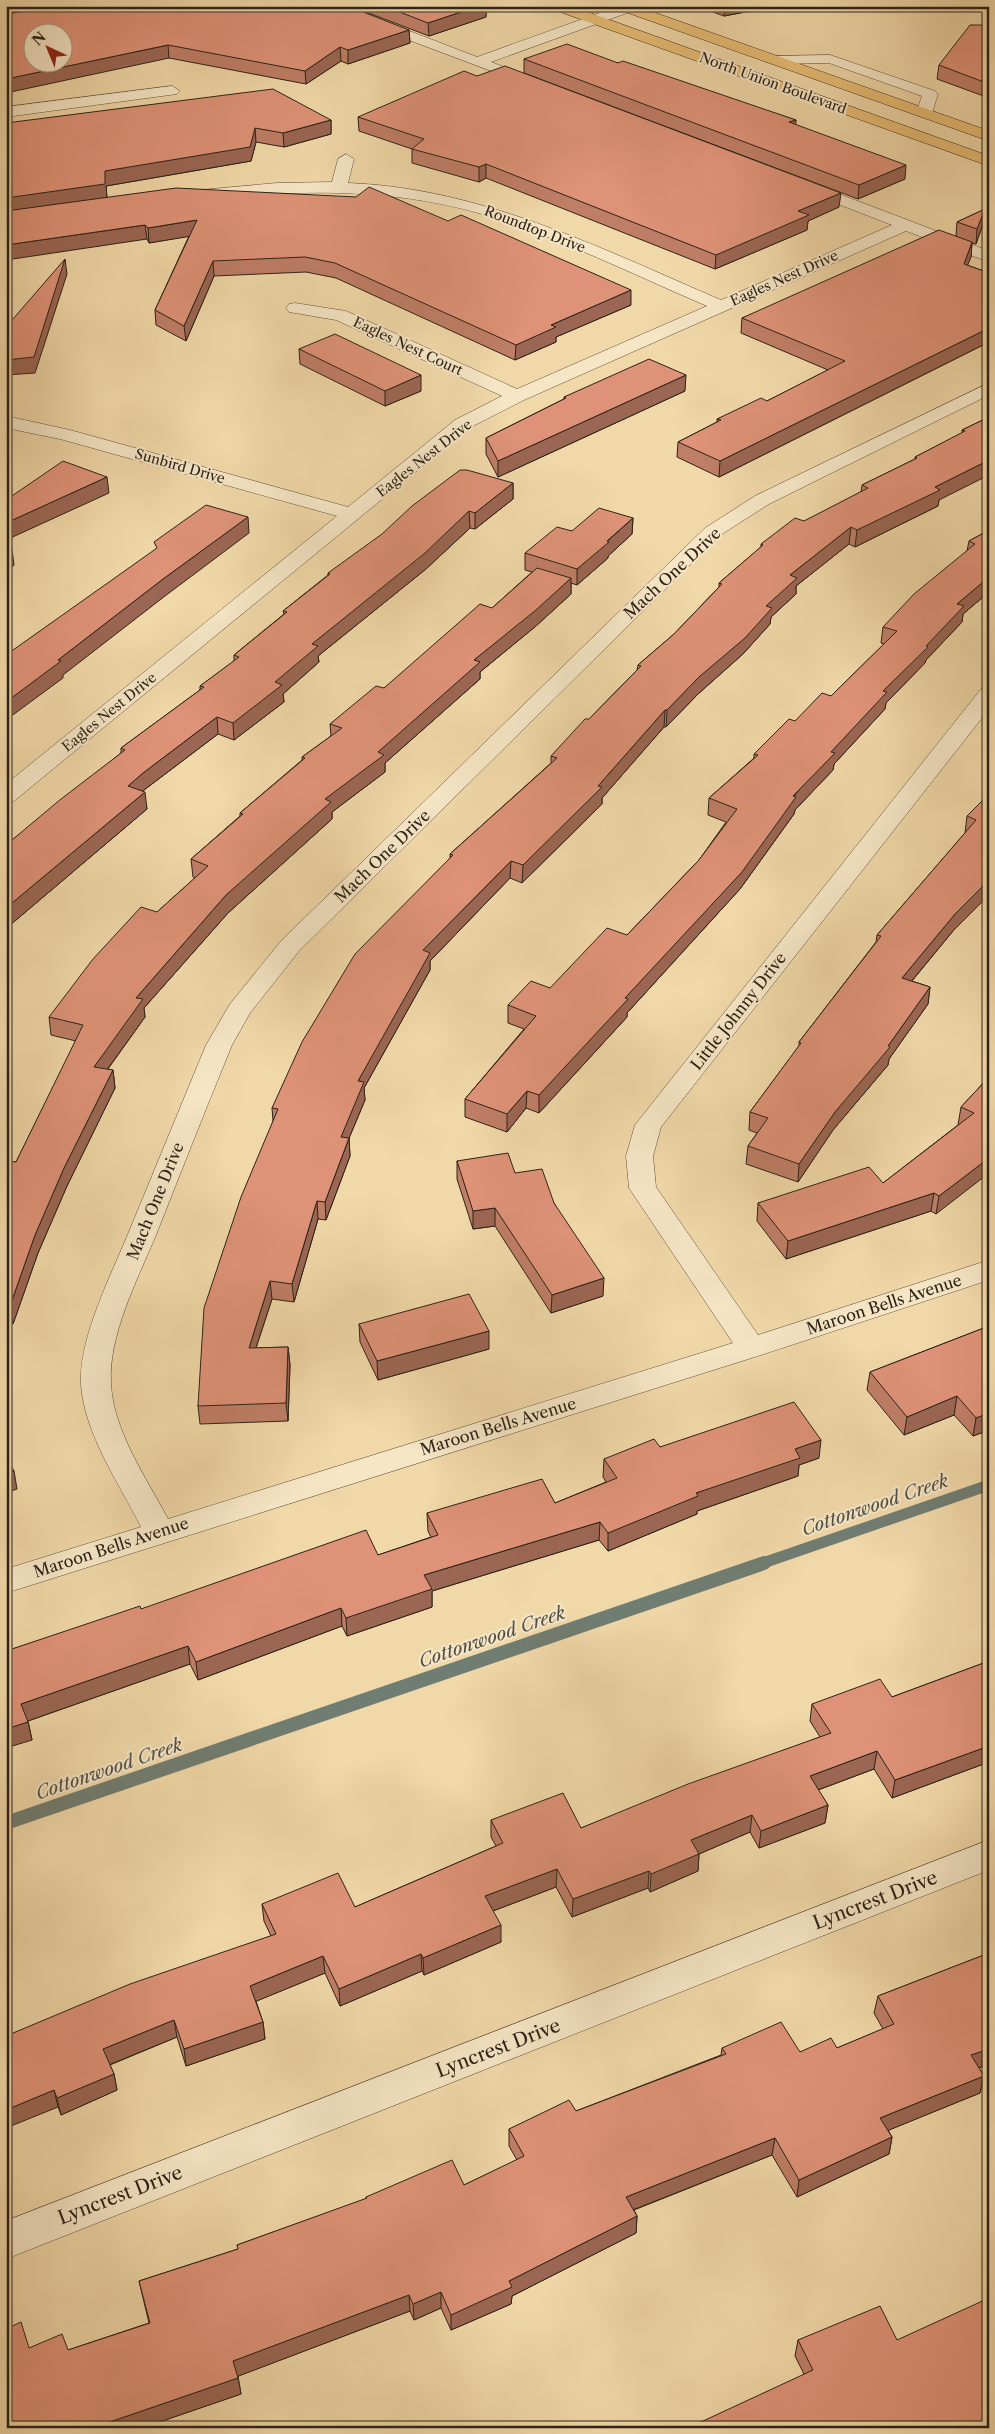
<svg xmlns="http://www.w3.org/2000/svg" width="995" height="2434" font-family="'Libre Caslon Text',serif">
<style>
.lines{fill:none;stroke-linecap:round;stroke-linejoin:round}
.stream-far1{stroke:#707d72;stroke-width:11}
.stream{stroke:#707d72;stroke-width:14}
.minor-casing{stroke:#5e503b;stroke-width:1}
.primary-casing{stroke:#2d2217;stroke-width:1}
.minor{fill:#f6e6c6;fill-rule:evenodd}
.primary{fill:#e8bc74;fill-rule:evenodd}
.wall{fill:#bf7e66;stroke:#2d2217}
.shaded-wall{fill:#9b6653;stroke:#2d2217}
.building{fill:#de9277;stroke:#2d2217;fill-rule:evenodd}
.labels{text-anchor:middle;dominant-baseline:central;stroke-width:4;stroke-linejoin:round;paint-order:stroke}
.far-street-label{font-size:14px;fill:#2d2217;stroke:#f6e6c6}
.street-label{font-size:16px;fill:#2d2217;stroke:#f6e6c6}
.water-label{font-size:18px;font-style:italic;fill:#4e4f45;stroke:#f6e6c6}
.near-street-label{font-size:19px;fill:#2d2217;stroke:#f6e6c6}
</style>
<rect width="100%" height="100%" fill="#f1d8a8"/>
<filter id="stains"><feTurbulence type="fractalNoise" baseFrequency=".004" numOctaves="4"/><feColorMatrix values="0 0 0 0 .2 0 0 0 0 .09 0 0 0 0 .02 0 0 0 .5 -.17"/></filter>
<radialGradient id="worn" r=".72"><stop offset=".6" stop-color="#630" stop-opacity="0"/><stop offset="1" stop-color="#630" stop-opacity=".3"/></radialGradient>
<g class="lines">
<path class="stream-far1" d="M760 1564 989 1485"/>
<path class="stream" d="M6 1823 764 1563"/>
<defs>
<g id="minor">
<path d="M324 6H345L477 57 619 6H640L638 9 491 62 536 79 538 82 536 85 531 86 326 9Z"/>
<path d="M830 55 935 91 938 94 932 113 924 118 916 113 922 96 829 63 775 64 768 60 775 56Z"/>
<path d="M172 86 180 91 177 94 6 117V107Z"/>
<path d="M346 154 354 159 348 183C481 188 600 248 721 300L892 225 799 189 797 186 799 183 805 181 989 251V262L906 231 524 400 469 428 14 801 6 803V784L337 516 60 439 6 428V416L70 430 348 507 455 420 502 396 336 320 289 312 286 308 289 304 295 303 346 311 517 389 707 306C634 275 559 237 482 214 386 186 287 190 189 201L183 199 181 196 183 193 189 191 277 183 332 182 338 159Z"/>
<path d="M989 383V395L769 504 719 536 299 951 250 1013 232 1045C206 1108 181 1172 156 1235 138 1278 108 1336 111 1383 113 1431 146 1477 168 1519L733 1343 629 1188 626 1156 635 1125 981 689 989 688V709L661 1127 653 1156 656 1187 758 1335 989 1260V1280L761 1355 6 1593V1569L141 1527C119 1483 85 1435 81 1385 78 1340 111 1275 128 1234 154 1171 180 1108 206 1045L230 1004 281 941 705 528 755 496Z"/>
<path d="M989 1840V1870L6 2259V2221Z"/>
</g>
<g id="primary">
<path d="M550 6H571L989 156V166L552 9Z"/>
<path d="M615 6H636L989 131V141L617 9Z"/>
</g>
</defs>
<use href="#minor" class="minor-casing"/>
<use href="#primary" class="primary-casing"/>
<use href="#minor" class="minor"/>
<use href="#primary" class="primary"/>
</g>
<g class="wall">
<path d="M6 6 409 30 410 43 348 64 341 61 306 84 169 58Z"/>
<path d="M350 6H486V17L429 36Z"/>
<path d="M696 6H777L724 16Z"/>
<path d="M988 6H989V16L987 14Z"/>
<path d="M989 25V98L937 79 939 65Z"/>
<path d="M524 59 618 63 796 120 795 125 905 179 858 199 524 73Z"/>
<path d="M358 117 839 207 808 221 807 230 715 269 486 178 479 182 412 163V149L359 131Z"/>
<path d="M331 120V134L284 147 256 142 251 161 106 186 107 198 631 305 556 337V342L515 360 336 278 306 272 214 276 186 341 156 325 155 310 189 236 149 243 147 239 6 123Z"/>
<path d="M985 209 983 224 976 244 972 243 971 257 967 265 989 273V342L719 477 677 457 678 442 717 422V419L767 401 828 370 741 333 742 318 956 236 957 222Z"/>
<path d="M299 349 421 391 385 406 300 364Z"/>
<path d="M685 391 498 477 486 454V438L564 399V397Z"/>
<path d="M989 417 939 500 938 506 855 547 849 544 796 586V594L771 617 770 624 743 654 698 694 666 727H664L602 798V804L522 883 510 878 430 961V970L364 1088 365 1100 349 1138 350 1156 326 1220 318 1219 294 1302 272 1299 256 1348 288 1347 290 1365 288 1421 200 1424 198 1406 273 1121 272 1108 450 858V854L551 763V756L589 719 637 670 638 665 674 634 719 587V583L761 547V544L861 492 862 485 915 459V457L962 433V430Z"/>
<path d="M513 483V499L475 529 470 528 426 569 318 656 319 662 283 694 284 702 234 740 218 734 144 790 143 791 147 809 9 926 6 925V845L121 753V748L200 690V686L234 661V655L284 614 283 611 328 575V573Z"/>
<path d="M633 518 632 534 608 556V558L577 585 571 583V594L536 626 480 672V679L385 763V772L332 812V819L228 913 144 1008 145 1017 108 1069 113 1070 115 1088 67 1186 38 1253 13 1324H6V1161L16 1162 76 1041 51 1035 49 1017 157 912 195 878 193 877 191 859 240 816V813L302 760V757L331 736 330 724 384 688 492 608 532 572 525 570V553L572 531Z"/>
<path d="M989 530V592L963 614 962 622 926 660 925 663 886 703 885 709 834 764 833 770 795 810 794 814 740 889 627 1013V1017L539 1113 526 1108 507 1132 465 1117V1099L524 1029 508 1023V1005L550 988 627 935 699 860 726 822 708 815 709 798 754 758V754L795 721 831 696 884 644 881 643 883 627 967 551 969 541Z"/>
<path d="M986 797 953 931 912 981 930 987 928 1004 889 1059 888 1065 833 1130 798 1182 746 1164 748 1146 757 1133 749 1130 750 1112 799 1046V1042L876 942 877 935 965 833 967 816Z"/>
<path d="M989 1077 936 1214 931 1211 786 1259 757 1221 758 1203 883 1183 958 1125 961 1107Z"/>
<path d="M457 1161 515 1173 554 1203 603 1296 551 1313 495 1226 473 1229 457 1179Z"/>
<path d="M359 1324 489 1349 378 1380 360 1342Z"/>
<path d="M989 1326V1430L973 1436 954 1415 904 1435 867 1390 870 1372Z"/>
<path d="M660 1447 819 1458 799 1465 798 1476 697 1511V1514L608 1551 599 1540 432 1591V1607L347 1636 342 1626 198 1680 190 1664 28 1721 32 1740 6 1651 141 1609 378 1555 431 1537 428 1531 427 1513 555 1503 606 1482 603 1477 604 1459Z"/>
<path d="M989 1661V1762L892 1798 874 1769 818 1790 828 1805 825 1823 759 1848 750 1832 699 1854 698 1871 650 1892 648 1888 572 1917 556 1887 493 1911 501 1942 424 1975 422 1971 340 2006 325 1973 256 2001 263 2022 265 2039 186 2066 177 2037 110 2065 114 2074 117 2090 61 2115 58 2107 6 2036 271 1936 264 1921 262 1904 355 1907 496 1846 491 1837V1820L581 1828 820 1737 810 1721 812 1704 892 1697Z"/>
<path d="M989 1953V2064L979 2068 984 2076 980 2093 888 2130 892 2137 889 2154 797 2197 772 2155 634 2210 637 2216 636 2233 512 2296 511 2304 451 2330 441 2308 414 2320 410 2311 238 2376 241 2394 142 2428H6L29 2348 68 2350 149 2323 139 2281 238 2249 237 2245 366 2199V2197L464 2185 517 2160 509 2146V2129L576 2111 721 2055 722 2048 800 2052 837 2048 883 2029 874 2013 878 1996Z"/>
<path d="M798 2340H897L989 2428 804 2374 795 2356Z"/>
</g>
<g class="shaded-wall">
<path d="M6 6H72L6 16Z"/>
<path d="M479 6H486V17L429 36 428 23Z"/>
<path d="M725 6H777L724 16Z"/>
<path d="M409 30 410 43 348 64V50Z"/>
<path d="M168 45 169 58 6 93V79Z"/>
<path d="M340 47 341 61 306 84 305 71Z"/>
<path d="M331 120V134L284 147 283 133Z"/>
<path d="M796 120 795 134 789 122Z"/>
<path d="M255 128 256 142 251 161 106 186 107 198 6 213V198L105 171Z"/>
<path d="M486 164V178L479 182V167Z"/>
<path d="M906 165 905 179 858 199 859 185Z"/>
<path d="M841 193 839 207 808 221 807 230 715 269 716 255 798 211Z"/>
<path d="M985 209 983 224 976 244 977 229Z"/>
<path d="M197 220 198 235 149 243 148 228Z"/>
<path d="M145 225 147 239 6 260V245Z"/>
<path d="M972 242 971 257 962 279 964 264Z"/>
<path d="M65 259 67 274 35 373 6 375V360Z"/>
<path d="M213 261 214 276 186 341 184 326Z"/>
<path d="M631 290V305L556 337V342L515 360 516 345 551 325Z"/>
<path d="M989 328V342L719 477 720 461Z"/>
<path d="M421 375V391L385 406V391Z"/>
<path d="M686 375 685 391 498 477V461Z"/>
<path d="M989 460V475L939 500 938 506 855 547 857 530 935 487Z"/>
<path d="M107 477 109 493 6 540V523Z"/>
<path d="M513 483V499L475 529V513Z"/>
<path d="M469 511 470 528 426 569 318 656 319 662 283 694 284 702 234 740 233 723 275 682 312 644Z"/>
<path d="M248 517 249 533 165 596 63 675V678L6 720V702L58 660 163 579Z"/>
<path d="M633 518 632 534 608 556V558L577 585V569Z"/>
<path d="M851 527 849 544 796 586V594L771 617 770 624 743 654 698 694 666 727 667 710 766 606 790 575Z"/>
<path d="M12 549 14 565 6 574V555Z"/>
<path d="M989 577V592L963 614 962 622 926 660 925 663 886 703 885 709 834 764 833 770 795 810 794 814 740 889 627 1013V1017L539 1113V1095L625 998 831 752 883 691 926 646 957 604Z"/>
<path d="M571 578V594L536 626 480 672V679L385 763V772L332 812V819L228 913 144 1008 145 1017 96 1085 94 1067 136 998 226 895 325 799 378 752 474 660Z"/>
<path d="M665 710 664 727 602 798V804L522 883 523 865 598 786Z"/>
<path d="M217 717 218 734 144 790 130 803 128 786 143 773Z"/>
<path d="M145 792 147 809 9 926 6 908Z"/>
<path d="M511 861 510 878 430 961V970L364 1088 365 1100 342 1155 341 1137 358 1081 423 950Z"/>
<path d="M989 880V895L953 931 900 995 902 978 955 914Z"/>
<path d="M930 987 928 1004 889 1059 888 1065 833 1130 798 1182 799 1164 835 1112 888 1046Z"/>
<path d="M113 1070 115 1088 67 1186 38 1253 13 1324 10 1306 35 1235 64 1168Z"/>
<path d="M527 1091 526 1108 507 1132V1114Z"/>
<path d="M349 1138 350 1156 326 1220 325 1202Z"/>
<path d="M989 1158V1173L936 1214 939 1196Z"/>
<path d="M934 1193 931 1211 786 1259 788 1241Z"/>
<path d="M317 1201 318 1219 294 1302 292 1284Z"/>
<path d="M495 1208V1226L473 1229V1211Z"/>
<path d="M604 1278 603 1296 551 1313 552 1295Z"/>
<path d="M270 1281 272 1299 250 1366 249 1348Z"/>
<path d="M489 1331V1349L378 1380 377 1361Z"/>
<path d="M288 1347 290 1365 288 1421 286 1403Z"/>
<path d="M957 1396 954 1415 904 1435 907 1417Z"/>
<path d="M989 1413V1430L973 1436 976 1418Z"/>
<path d="M821 1440 819 1458 799 1465 798 1476 697 1511V1514L608 1551V1533L795 1449Z"/>
<path d="M14 1471 17 1489 6 1493V1474Z"/>
<path d="M600 1522 599 1540 432 1591V1607L347 1636 346 1618 424 1575Z"/>
<path d="M341 1608 342 1626 198 1680 196 1662Z"/>
<path d="M188 1646 190 1664 25 1722 21 1704Z"/>
<path d="M28 1722 32 1740 6 1748V1729Z"/>
<path d="M989 1746V1762L892 1798 895 1780Z"/>
<path d="M877 1751 874 1769 807 1794 810 1776Z"/>
<path d="M828 1805 825 1823 759 1848 761 1831Z"/>
<path d="M752 1815 750 1832 699 1854 698 1871 650 1892 651 1874 691 1840Z"/>
<path d="M557 1869 556 1887 485 1914V1896Z"/>
<path d="M649 1871 648 1888 572 1917 573 1899Z"/>
<path d="M501 1925V1942L424 1975 423 1958Z"/>
<path d="M421 1954 422 1971 340 2006 339 1989Z"/>
<path d="M323 1956 325 1973 252 2003 250 1986Z"/>
<path d="M174 2020 177 2037 106 2066 103 2049Z"/>
<path d="M263 2022 265 2039 186 2066 184 2049Z"/>
<path d="M989 2049V2064L967 2072 971 2055Z"/>
<path d="M114 2074 117 2090 61 2115 57 2098Z"/>
<path d="M984 2076 980 2093 877 2135 880 2118Z"/>
<path d="M54 2090 58 2107 6 2128V2110Z"/>
<path d="M892 2137 889 2154 797 2197 799 2180Z"/>
<path d="M775 2138 772 2155 625 2213 626 2197Z"/>
<path d="M637 2216 636 2233 512 2296 511 2304 451 2330V2315L509 2281Z"/>
<path d="M441 2292V2308L414 2320 413 2304Z"/>
<path d="M409 2295 410 2311 236 2377 233 2361Z"/>
<path d="M238 2378 241 2394 142 2428H96L95 2427Z"/>
</g>
<g class="building">
<path d="M63 6H348L409 30 348 50 340 47 305 71 168 45 6 79V14ZM32 32H62V62H32Z"/>
<path d="M384 6H479L428 23Z"/>
<path d="M970 25H989V84L939 65Z"/>
<path d="M567 44 618 63 623 61 796 120 789 122 906 165 859 185 524 59Z"/>
<path d="M505 66 841 193 798 211 809 215 716 255 486 164 479 167 412 149 424 139 358 117 464 71 477 76Z"/>
<path d="M273 89 331 120 283 133 255 128 250 147 105 171V184L6 198V123Z"/>
<path d="M369 187 448 221 461 215 631 290 551 325 556 327 516 345 335 263 305 257 213 261 184 326 155 310 197 220 148 228 145 225 6 245V211L176 188 356 197Z"/>
<path d="M985 209 977 229 957 222Z"/>
<path d="M939 230 972 242 964 264 989 273V328L720 461 678 442 721 420 717 419 761 398 767 401 845 361 742 318Z"/>
<path d="M65 259 34 357 6 360V327Z"/>
<path d="M335 334 421 375 385 391 299 349Z"/>
<path d="M649 359 686 375 498 461 486 438 566 398 564 397Z"/>
<path d="M989 417V460L935 487 940 490 857 530 851 527 790 575 797 578 766 606 772 608 745 638 699 677 667 710H665L598 786 602 787 523 865 511 861 423 950 430 953 358 1081 364 1082 341 1137 349 1138 325 1202 317 1201 292 1284 270 1281 249 1348 288 1347 286 1403 198 1406 204 1308 241 1197 278 1109 272 1108 302 1042 355 954 453 855 450 854 557 758 551 756 585 719H589L641 666 638 665 674 634 722 584 719 583 763 545 761 544 795 518 804 521 868 488 862 485 917 458 915 457 965 431 962 430Z"/>
<path d="M63 461 107 477 6 523V500Z"/>
<path d="M460 470H467L513 483 475 513 469 511 425 553 312 644 318 646 275 682 282 685 233 723 217 717 143 773 128 786 145 792 6 908V845L61 799 125 750 121 748 204 687 200 686 239 657 234 655 287 612 283 611 330 574 328 573 382 534 412 506Z"/>
<path d="M206 505 248 517 163 579 58 660 61 661 6 702V655L157 548 154 542Z"/>
<path d="M599 508 633 518 607 541 609 542 577 569 525 553 557 527 572 531Z"/>
<path d="M989 530V577L957 604 964 606 926 646 928 647 883 691 887 692 831 752 835 753 793 796 796 797 742 872 625 998 628 999 539 1095 527 1091 507 1114 465 1099 536 1016 508 1005 531 981 550 988 607 928 627 935 699 860 737 809 709 798 758 755 754 754 789 719 795 721 822 693 831 696 897 631 883 627 914 594 975 544 969 541Z"/>
<path d="M6 548 12 549 6 555Z"/>
<path d="M537 568 571 578 536 610 474 660 480 662 378 752 384 755 325 799 331 802 226 895 136 998 143 999 94 1067 113 1070 64 1168 35 1235 10 1306H6V1161L16 1162 83 1025 49 1017 93 959 141 907 157 912 208 866 191 859 243 814 240 813 305 758 302 757 342 728 330 724 376 686 384 688 480 604 492 608Z"/>
<path d="M989 794V880L955 914 902 978 930 987 888 1046 890 1047 835 1112 799 1164 748 1146 768 1118 750 1112 801 1043 799 1042 881 936 877 935 976 820 967 816Z"/>
<path d="M989 1077V1158L939 1196 934 1193 788 1241 758 1203 869 1167 883 1183 974 1113 961 1107Z"/>
<path d="M508 1153 515 1173 542 1169 554 1203 604 1278 552 1295 495 1208 473 1211 457 1161Z"/>
<path d="M469 1294 489 1331 377 1361 359 1324Z"/>
<path d="M989 1326V1413L976 1418 957 1396 907 1417 870 1372Z"/>
<path d="M794 1402 821 1440 795 1449 800 1458 696 1493 698 1496 608 1533 600 1522 424 1575 432 1589 346 1618 341 1608 196 1662 188 1646 21 1704 28 1722 6 1729V1651L140 1606 141 1609 366 1530 378 1555 438 1535 427 1513 542 1479 555 1503 617 1478 604 1459 654 1439 660 1447Z"/>
<path d="M6 1456 14 1471 6 1474Z"/>
<path d="M989 1661V1746L895 1780 877 1751 810 1776 828 1805 761 1831 752 1815 691 1840 699 1854 651 1874 649 1871 573 1899 557 1869 485 1896 501 1925 423 1958 421 1954 339 1989 323 1956 250 1986 263 2022 184 2049 174 2020 103 2049 114 2074 57 2098 54 2090 6 2110V2036L130 1984 276 1934 262 1904 338 1873 355 1907 503 1843 491 1820 563 1793 581 1828 688 1784 831 1733 812 1704 880 1679 892 1697Z"/>
<path d="M989 1953V2049L971 2055 984 2076 880 2118 892 2137 799 2180 775 2138 626 2197 637 2216 509 2281 512 2287 451 2315 441 2292 413 2304 409 2295 233 2361 238 2378 95 2427 96 2428H6V2329L21 2322 29 2348 62 2334 68 2350 150 2323 139 2281 238 2249 237 2245 367 2198 366 2197 452 2160 464 2185 524 2156 509 2129 569 2100 576 2111 726 2054 722 2048 781 2022 800 2052 831 2038 837 2048 894 2024 878 1996Z"/>
<path d="M989 2298V2426L984 2428H688L813 2370 798 2340 880 2306 897 2340Z"/>
<path d="M642 2425 643 2428H637Z"/>
</g>
<g class="labels">
<g class="far-street-label">
<text transform="translate(773 83) rotate(20)">North Union Boulevard</text>
<text transform="translate(535 229) rotate(21)">Roundtop Drive</text>
<text transform="translate(784 278) rotate(-24)">Eagles Nest Drive</text>
<text transform="translate(408 346) rotate(25)">Eagles Nest Court</text>
<text transform="translate(424 458) rotate(-38)">Eagles Nest Drive</text>
<text transform="translate(180 466) rotate(16)">Sunbird Drive</text>
<text transform="translate(109 712) rotate(-39)">Eagles Nest Drive</text>
</g>
<g class="street-label">
<text transform="translate(672 573) rotate(-43)">Mach One Drive</text>
<text transform="translate(382 856) rotate(-44)">Mach One Drive</text>
<text transform="translate(738 1011) rotate(-52)">Little Johnny Drive</text>
<text transform="translate(155 1201) rotate(-68)">Mach One Drive</text>
<text transform="translate(884 1304) rotate(-18)">Maroon Bells Avenue</text>
<text transform="translate(498 1426) rotate(-17)">Maroon Bells Avenue</text>
<text transform="translate(111 1547) rotate(-18)">Maroon Bells Avenue</text>
</g>
<g class="water-label">
<text transform="translate(875 1505) rotate(-19)">Cottonwood Creek</text>
<text transform="translate(492 1637) rotate(-19)">Cottonwood Creek</text>
<text transform="translate(109 1769) rotate(-19)">Cottonwood Creek</text>
</g>
<g class="near-street-label">
<text transform="translate(875 1900) rotate(-21)">Lyncrest Drive</text>
<text transform="translate(498 2048) rotate(-21)">Lyncrest Drive</text>
<text transform="translate(120 2195) rotate(-21)">Lyncrest Drive</text>
</g>
</g>
<rect width="995" height="2434" fill="none" stroke="#f1d8a8" stroke-width="25"/>
<rect x="8" y="8" width="980" height="2419" fill="none" stroke="#2d2217" stroke-width="2.5"/>
<rect x="12" y="12" width="970" height="2409" fill="none" stroke="#2d2217"/>
<g transform="translate(48 48) rotate(316)"><circle r="24" fill="#f6e6c6" stroke="#a69880"/>
<path d="M0-4L9 19L0 12L-9 19Z" fill="#8f2418"/>
<text y="-8" font-size="14" font-weight="bold" text-anchor="middle" fill="#2d2217">N</text>
</g>
<rect width="100%" height="100%" filter="url(#stains)"/>
<rect width="100%" height="100%" fill="url(#worn)"/>
</svg>
